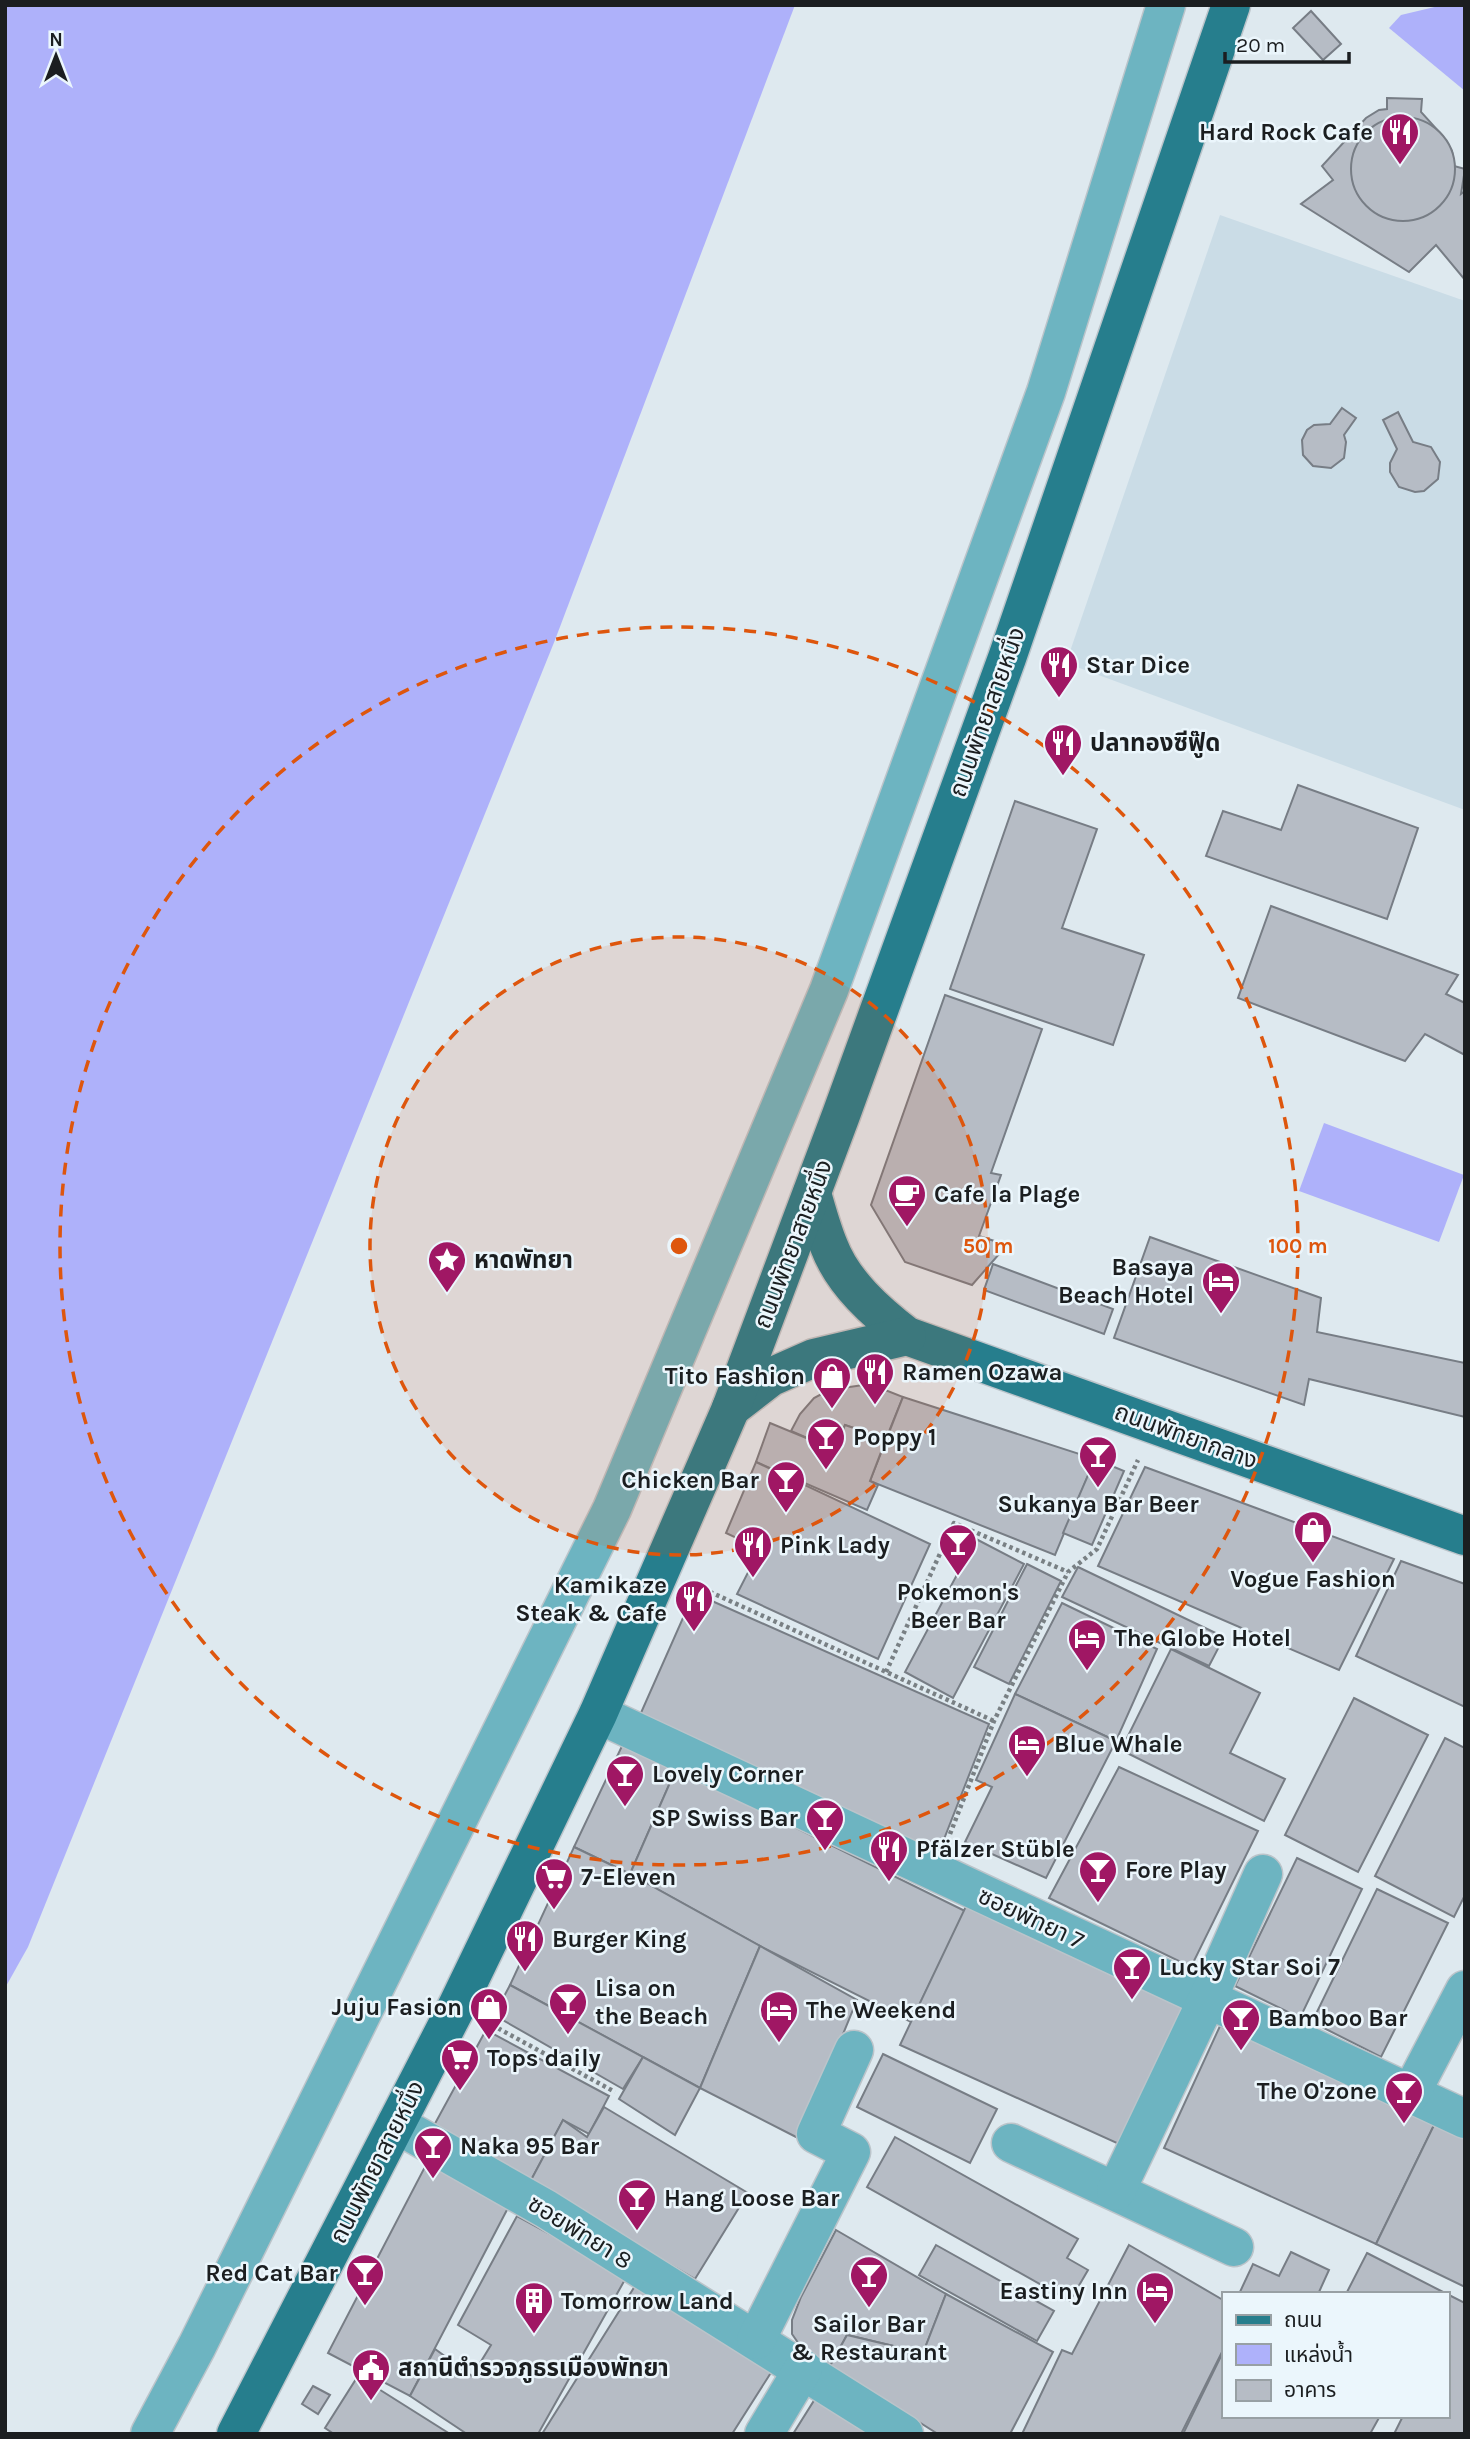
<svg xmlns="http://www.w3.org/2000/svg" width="1470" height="2439" font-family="Karla,'Noto Sans Thai',sans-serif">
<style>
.built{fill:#cadce6}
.water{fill:#aeb1fa}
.building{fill:#b6bcc5;stroke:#777d85;stroke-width:2}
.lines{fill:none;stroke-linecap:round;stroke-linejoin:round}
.minor-casing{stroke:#bbc4ca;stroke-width:41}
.major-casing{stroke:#bbc4ca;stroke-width:41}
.path{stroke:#798084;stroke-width:4.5;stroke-dasharray:3.5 3.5;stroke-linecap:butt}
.minor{stroke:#6db4c1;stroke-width:38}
.major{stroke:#267e8d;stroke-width:38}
.ring{fill:none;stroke:#de560d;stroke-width:3.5;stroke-dasharray:12 9}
.labels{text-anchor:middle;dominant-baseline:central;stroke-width:5;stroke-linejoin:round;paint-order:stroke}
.poi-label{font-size:24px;font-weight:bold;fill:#1b1e20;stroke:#ebf6fc;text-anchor:start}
.street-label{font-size:24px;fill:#1b1e20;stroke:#ebf6fc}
.centre{fill:#de560d;stroke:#ebf6fc;stroke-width:3.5}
.ring-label{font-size:21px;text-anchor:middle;font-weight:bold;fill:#de560d;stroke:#ebf6fc;stroke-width:5;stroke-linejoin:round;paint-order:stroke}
</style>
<rect width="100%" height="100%" fill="#dee9ef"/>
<path class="built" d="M1220 215 1465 301V810L1066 663Z"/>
<g class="water">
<path d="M5 5H795L555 640 28 1947 5 1988Z"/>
<path d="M1443 5H1465V91L1389 28 1401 15Z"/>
<path d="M1324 1123 1464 1175 1439 1242 1299 1191Z"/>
</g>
<g class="building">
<path d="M1311 11 1341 44 1323 60 1293 28Z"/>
<path d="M1387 98 1422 99 1421 112 1442 135 1452 151 1454 166 1465 169 1461 194 1465 191V280L1436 245 1409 272 1301 204 1333 180 1322 166 1366 118 1379 110 1387 109Z"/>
<circle cx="1403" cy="169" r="52"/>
<path d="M1342 408 1356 418 1344 435 1346 442 1344 458 1331 468 1313 466 1303 455 1302 440 1307 430 1314 425 1330 424Z"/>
<path d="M1398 412 1413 442 1431 447 1440 462 1438 479 1424 491 1415 492 1399 487 1390 472V463L1397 449 1383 420Z"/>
<path d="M1298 785 1418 828 1387 919 1206 856 1223 811 1281 830Z"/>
<path d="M1015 801 1097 829 1062 928 1144 955 1113 1045 950 989Z"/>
<path d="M1271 906 1458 975 1446 994 1465 1003V1055L1425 1034 1405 1061 1238 998Z"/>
<path d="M945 995 1042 1029 991 1173 1001 1175 979 1236 1007 1245 972 1285 905 1262 871 1205Z"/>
<path d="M1150 1237 1321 1298 1317 1332 1465 1363V1417L1309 1379 1304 1405 1114 1338Z"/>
<path d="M993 1264 1113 1309 1104 1334 984 1290Z"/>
<path d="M870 1384 903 1397 886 1439 845 1425 835 1450 791 1431 800 1414 814 1398 829 1390Z"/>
<path d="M903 1397 1095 1459 1055 1555 870 1481Z"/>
<path d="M770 1423 835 1450 845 1425 886 1439 870 1481 878 1485 867 1510 756 1462Z"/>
<path d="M1095 1459 1124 1471 1092 1545 1063 1533Z"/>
<path d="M756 1462 930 1544 878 1659 737 1594 760 1549 726 1533Z"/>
<path d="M1145 1467 1394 1559 1339 1670 1098 1566Z"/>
<path d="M976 1539 1024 1564 953 1698 905 1672Z"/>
<path d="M1401 1561 1465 1584V1707L1356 1656Z"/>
<path d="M1027 1564 1061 1581 1009 1684 974 1667Z"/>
<path d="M1078 1567 1224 1637 1209 1666 1062 1597Z"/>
<path d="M694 1593 989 1724 937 1857 640 1715Z"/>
<path d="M1062 1603 1157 1649 1116 1741 1015 1694Z"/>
<path d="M1171 1649 1260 1693 1230 1753 1285 1779 1264 1821 1121 1750Z"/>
<path d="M1015 1694 1116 1741 1046 1878 965 1842 992 1787 976 1780Z"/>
<path d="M1354 1698 1428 1735 1358 1872 1285 1835Z"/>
<path d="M1445 1738 1465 1748V1895L1454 1917 1375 1876Z"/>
<path d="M622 1746 676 1769 630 1874 574 1847Z"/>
<path d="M1119 1767 1258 1831 1191 1967 1049 1898Z"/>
<path d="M676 1769 965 1911 911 2022 760 1946 630 1874Z"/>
<path d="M574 1847 630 1874 760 1946 700 2088 510 1985Z"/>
<path d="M1297 1858 1362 1889 1300 2018 1235 1986Z"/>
<path d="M1377 1889 1448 1923 1381 2057 1312 2022Z"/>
<path d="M968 1902 1185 2006 1119 2144 900 2045Z"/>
<path d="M760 1946 857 2000 800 2139 700 2088Z"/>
<path d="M510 1985 643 2057 623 2089 494 2015Z"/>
<path d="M1220 2026 1437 2119 1376 2244 1164 2148Z"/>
<path d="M486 2030 609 2096 589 2134 563 2120 530 2182 432 2129Z"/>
<path d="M883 2054 997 2109 970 2163 857 2107Z"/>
<path d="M643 2057 700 2088 675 2135 619 2099Z"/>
<path d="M604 2107 748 2193 695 2279 530 2182 563 2120 587 2137Z"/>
<path d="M1437 2119 1465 2133V2287L1376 2244Z"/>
<path d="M895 2137 1078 2239 1067 2258 1088 2270 1070 2301 867 2187Z"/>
<path d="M428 2161 510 2204 410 2396 328 2353Z"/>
<path d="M517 2216 627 2276 538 2434H467L410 2396 435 2349 472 2376 491 2345 458 2325Z"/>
<path d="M836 2230 946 2294 923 2353 847 2335 830 2366 801 2347 792 2334V2320L801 2297Z"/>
<path d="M936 2245 1054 2311 1037 2341 919 2275Z"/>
<path d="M1129 2245 1223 2300V2350L1181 2434H1022L1062 2350 1072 2354Z"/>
<path d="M1291 2252 1329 2270 1319 2292 1323 2294H1239L1253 2264 1279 2276Z"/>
<path d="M1367 2253 1447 2294H1346Z"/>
<path d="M635 2286 772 2371 732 2434H542Z"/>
<path d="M946 2294 1053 2352 1010 2434H938L830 2366 847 2335 923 2353Z"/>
<path d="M1447 2294 1465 2303V2434H1394L1403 2416H1447Z"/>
<path d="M1223 2352V2416H1380L1370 2434H1183Z"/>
<path d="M358 2376 450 2434H334L325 2428Z"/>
<path d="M313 2386 330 2395 318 2414 302 2404Z"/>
<path d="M815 2399 871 2434H793Z"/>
</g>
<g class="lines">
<defs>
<g id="minor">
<path d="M598 1714 1465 2119"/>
<path d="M1411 2093 1465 1990"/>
<path d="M396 2124 546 2209 904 2434"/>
<path d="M1011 2143 1234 2247"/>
<path d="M1116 2191 1207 2000 1263 1874"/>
<path d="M756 2340 851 2152 816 2134 854 2050"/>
<path d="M150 2434 197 2346 612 1509 829 990 1046 392 1166 5"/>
<path d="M764 2434 803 2369"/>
</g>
<g id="major">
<path d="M812 1193C817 1211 822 1229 829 1246 843 1283 876 1312 907 1336L1465 1536"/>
<path d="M731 1408 771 1377 814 1358 907 1336"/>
<path d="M236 2434 457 2006 598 1714 731 1408 841 1115 1007 658 1231 5"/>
</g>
</defs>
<use href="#minor" class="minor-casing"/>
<use href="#major" class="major-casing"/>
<g class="path">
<path d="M697 1586 994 1721"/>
<path d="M886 1672 954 1523 1068 1572"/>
<path d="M950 1834 994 1721 1068 1572 1097 1549 1138 1460"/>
<path d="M492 2025 615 2092"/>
</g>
<use href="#minor" class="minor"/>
<use href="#major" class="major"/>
</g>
<circle cx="679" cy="1246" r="309" fill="#de560d" fill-opacity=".12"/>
<g class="ring">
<circle cx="679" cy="1246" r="309"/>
<circle cx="679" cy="1246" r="619"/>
</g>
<defs>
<symbol id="restaurant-pin" viewBox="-11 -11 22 30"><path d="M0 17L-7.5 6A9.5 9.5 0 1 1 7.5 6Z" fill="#a01764" stroke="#ebf6fc"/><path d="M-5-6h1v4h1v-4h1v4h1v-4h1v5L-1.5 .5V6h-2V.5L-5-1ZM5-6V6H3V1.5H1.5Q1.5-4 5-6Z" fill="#fff"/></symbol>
<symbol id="cafe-pin" viewBox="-11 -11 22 30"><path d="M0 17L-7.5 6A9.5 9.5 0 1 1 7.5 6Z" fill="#a01764" stroke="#ebf6fc"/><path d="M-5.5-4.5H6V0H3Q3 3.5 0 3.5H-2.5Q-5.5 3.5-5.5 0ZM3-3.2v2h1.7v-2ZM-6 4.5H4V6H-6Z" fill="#fff"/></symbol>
<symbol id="sight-pin" viewBox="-11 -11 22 30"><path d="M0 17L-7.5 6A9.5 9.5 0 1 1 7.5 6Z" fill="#a01764" stroke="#ebf6fc"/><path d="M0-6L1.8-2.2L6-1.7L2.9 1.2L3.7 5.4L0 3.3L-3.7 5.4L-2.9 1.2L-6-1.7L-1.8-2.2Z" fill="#fff"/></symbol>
<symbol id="hotel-pin" viewBox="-11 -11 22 30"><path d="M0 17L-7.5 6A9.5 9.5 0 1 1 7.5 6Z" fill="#a01764" stroke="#ebf6fc"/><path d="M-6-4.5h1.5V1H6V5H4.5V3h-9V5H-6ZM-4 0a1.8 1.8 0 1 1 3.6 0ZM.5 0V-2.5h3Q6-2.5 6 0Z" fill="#fff"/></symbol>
<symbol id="shop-pin" viewBox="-11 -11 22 30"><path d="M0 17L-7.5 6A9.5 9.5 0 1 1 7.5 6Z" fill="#a01764" stroke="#ebf6fc"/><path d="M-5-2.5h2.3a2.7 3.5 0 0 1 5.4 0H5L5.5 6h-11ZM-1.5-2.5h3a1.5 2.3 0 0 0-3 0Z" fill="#fff"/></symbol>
<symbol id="bar-pin" viewBox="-11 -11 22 30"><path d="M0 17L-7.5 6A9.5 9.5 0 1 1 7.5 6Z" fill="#a01764" stroke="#ebf6fc"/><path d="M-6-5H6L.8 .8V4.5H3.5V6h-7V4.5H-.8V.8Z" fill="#fff"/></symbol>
<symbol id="supermarket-pin" viewBox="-11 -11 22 30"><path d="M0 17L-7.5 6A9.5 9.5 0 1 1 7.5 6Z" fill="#a01764" stroke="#ebf6fc"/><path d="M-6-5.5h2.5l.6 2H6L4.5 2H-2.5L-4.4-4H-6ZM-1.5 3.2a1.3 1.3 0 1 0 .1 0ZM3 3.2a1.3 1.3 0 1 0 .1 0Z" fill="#fff"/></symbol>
<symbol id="building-pin" viewBox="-11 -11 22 30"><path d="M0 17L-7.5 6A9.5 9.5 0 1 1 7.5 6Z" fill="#a01764" stroke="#ebf6fc"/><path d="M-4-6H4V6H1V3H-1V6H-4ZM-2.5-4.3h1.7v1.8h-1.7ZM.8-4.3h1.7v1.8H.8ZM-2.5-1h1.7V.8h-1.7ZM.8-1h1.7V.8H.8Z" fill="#fff"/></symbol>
<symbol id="civic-pin" viewBox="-11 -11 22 30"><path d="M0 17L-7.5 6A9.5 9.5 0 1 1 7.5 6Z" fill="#a01764" stroke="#ebf6fc"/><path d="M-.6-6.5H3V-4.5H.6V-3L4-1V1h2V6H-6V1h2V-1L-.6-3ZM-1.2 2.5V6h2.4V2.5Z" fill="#fff"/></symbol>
</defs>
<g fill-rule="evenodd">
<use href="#restaurant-pin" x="1378" y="110" width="44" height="60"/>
<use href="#restaurant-pin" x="1037" y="643" width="44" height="60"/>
<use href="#restaurant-pin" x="1041" y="721" width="44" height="60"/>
<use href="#cafe-pin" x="885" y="1172" width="44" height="60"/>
<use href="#sight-pin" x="425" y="1238" width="44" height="60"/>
<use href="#hotel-pin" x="1199" y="1259" width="44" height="60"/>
<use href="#restaurant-pin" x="853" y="1350" width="44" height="60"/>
<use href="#shop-pin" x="810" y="1354" width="44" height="60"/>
<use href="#bar-pin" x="804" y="1415" width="44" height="60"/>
<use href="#bar-pin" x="1076" y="1433" width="44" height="60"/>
<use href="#bar-pin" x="764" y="1458" width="44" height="60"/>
<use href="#shop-pin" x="1291" y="1508" width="44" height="60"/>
<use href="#bar-pin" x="936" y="1521" width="44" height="60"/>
<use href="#restaurant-pin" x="731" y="1523" width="44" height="60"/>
<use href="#restaurant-pin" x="672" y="1577" width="44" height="60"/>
<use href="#hotel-pin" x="1065" y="1616" width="44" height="60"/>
<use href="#hotel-pin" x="1005" y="1722" width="44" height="60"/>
<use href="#bar-pin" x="603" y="1752" width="44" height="60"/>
<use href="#bar-pin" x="803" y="1796" width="44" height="60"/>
<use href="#restaurant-pin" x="867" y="1827" width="44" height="60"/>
<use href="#bar-pin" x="1076" y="1848" width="44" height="60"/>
<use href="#supermarket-pin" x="532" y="1855" width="44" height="60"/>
<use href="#restaurant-pin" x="503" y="1917" width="44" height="60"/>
<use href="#bar-pin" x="1110" y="1945" width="44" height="60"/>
<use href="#bar-pin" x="546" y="1980" width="44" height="60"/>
<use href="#shop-pin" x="467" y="1985" width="44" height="60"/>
<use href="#hotel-pin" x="757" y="1988" width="44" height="60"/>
<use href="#bar-pin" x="1219" y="1996" width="44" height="60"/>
<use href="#supermarket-pin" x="438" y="2036" width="44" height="60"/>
<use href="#bar-pin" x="1382" y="2069" width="44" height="60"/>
<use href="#bar-pin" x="411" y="2124" width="44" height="60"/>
<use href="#bar-pin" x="615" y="2176" width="44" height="60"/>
<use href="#bar-pin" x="343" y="2251" width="44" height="60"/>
<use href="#bar-pin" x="847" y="2253" width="44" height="60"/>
<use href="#hotel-pin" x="1133" y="2269" width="44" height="60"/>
<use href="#building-pin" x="512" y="2279" width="44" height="60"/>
<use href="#civic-pin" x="349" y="2346" width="44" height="60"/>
</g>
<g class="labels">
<g class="poi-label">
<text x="1373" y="132" text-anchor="end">Hard Rock Cafe</text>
<text x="1086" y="665">Star Dice</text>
<text x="1090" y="743">ปลาทองซีฟู๊ด</text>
<text x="934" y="1194">Cafe la Plage</text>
<text x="474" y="1260">หาดพัทยา</text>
<text x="1194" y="1267" text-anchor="end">Basaya<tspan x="1194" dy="28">Beach Hotel</tspan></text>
<text x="902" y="1372">Ramen Ozawa</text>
<text x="805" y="1376" text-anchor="end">Tito Fashion</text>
<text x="853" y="1437">Poppy 1</text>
<text x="759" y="1480" text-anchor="end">Chicken Bar</text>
<text x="1098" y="1504" text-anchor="middle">Sukanya Bar Beer</text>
<text x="780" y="1545">Pink Lady</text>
<text x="1313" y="1579" text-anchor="middle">Vogue Fashion</text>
<text x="667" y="1585" text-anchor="end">Kamikaze<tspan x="667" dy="28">Steak &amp; Cafe</tspan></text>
<text x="958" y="1592" text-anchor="middle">Pokemon's<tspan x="958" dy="28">Beer Bar</tspan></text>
<text x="1114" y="1638">The Globe Hotel</text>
<text x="1054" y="1744">Blue Whale</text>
<text x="652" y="1774">Lovely Corner</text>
<text x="798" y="1818" text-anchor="end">SP Swiss Bar</text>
<text x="916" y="1849">Pfälzer Stüble</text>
<text x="1125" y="1870">Fore Play</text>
<text x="581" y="1877">7-Eleven</text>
<text x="552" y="1939">Burger King</text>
<text x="1159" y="1967">Lucky Star Soi 7</text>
<text x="595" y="1988">Lisa on<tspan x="595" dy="28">the Beach</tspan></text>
<text x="462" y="2007" text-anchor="end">Juju Fasion</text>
<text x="806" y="2010">The Weekend</text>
<text x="1268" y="2018">Bamboo Bar</text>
<text x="487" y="2058">Tops daily</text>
<text x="1377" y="2091" text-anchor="end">The O'zone</text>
<text x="460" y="2146">Naka 95 Bar</text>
<text x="664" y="2198">Hang Loose Bar</text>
<text x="338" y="2273" text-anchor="end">Red Cat Bar</text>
<text x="1128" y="2291" text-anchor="end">Eastiny Inn</text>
<text x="561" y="2301">Tomorrow Land</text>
<text x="869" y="2324" text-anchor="middle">Sailor Bar<tspan x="869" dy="28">&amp; Restaurant</tspan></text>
<text x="398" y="2368">สถานีตำรวจภูธรเมืองพัทยา</text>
</g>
<g class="street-label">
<text transform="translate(987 712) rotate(-70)">ถนนพัทยาสายหนึ่ง</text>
<text transform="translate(793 1244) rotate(-69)">ถนนพัทยาสายหนึ่ง</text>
<text transform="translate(1186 1436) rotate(20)">ถนนพัทยากลาง</text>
<text transform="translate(1031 1918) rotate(25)">ซอยพัทยา 7</text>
<text transform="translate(377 2162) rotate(-63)">ถนนพัทยาสายหนึ่ง</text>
<text transform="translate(580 2232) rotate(32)">ซอยพัทยา 8</text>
</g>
</g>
<circle cx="679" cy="1246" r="10" class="centre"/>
<g class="ring-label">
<text x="988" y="1253">50 m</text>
<text x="1298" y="1253">100 m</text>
</g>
<rect width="1470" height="2439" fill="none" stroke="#1b1e20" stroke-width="14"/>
<rect x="1222" y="2292" width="228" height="126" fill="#ebf6fc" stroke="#98a0a4" stroke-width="2"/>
<rect x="1236" y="2315" width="35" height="10" fill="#267e8d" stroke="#98a0a4" stroke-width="2"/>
<text x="1284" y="2327" font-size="21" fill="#1b1e20">ถนน</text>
<rect x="1236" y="2344" width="35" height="21" fill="#aeb1fa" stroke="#98a0a4" stroke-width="2"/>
<text x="1284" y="2362" font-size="21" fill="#1b1e20">แหล่งน้ำ</text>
<rect x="1236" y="2380" width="35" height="21" fill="#b6bcc5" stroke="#98a0a4" stroke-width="2"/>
<text x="1284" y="2397" font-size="21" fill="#1b1e20">อาคาร</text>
<g transform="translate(56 56)" stroke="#ebf6fc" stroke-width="5" paint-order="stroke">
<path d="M0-5L12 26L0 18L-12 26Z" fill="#1b1e20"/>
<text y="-10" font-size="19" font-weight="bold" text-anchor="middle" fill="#1b1e20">N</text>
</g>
<path d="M1225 52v10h124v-10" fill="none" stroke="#1b1e20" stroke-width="3.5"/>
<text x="1236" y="52" font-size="21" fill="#1b1e20" stroke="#ebf6fc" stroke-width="5" paint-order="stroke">20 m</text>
</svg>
